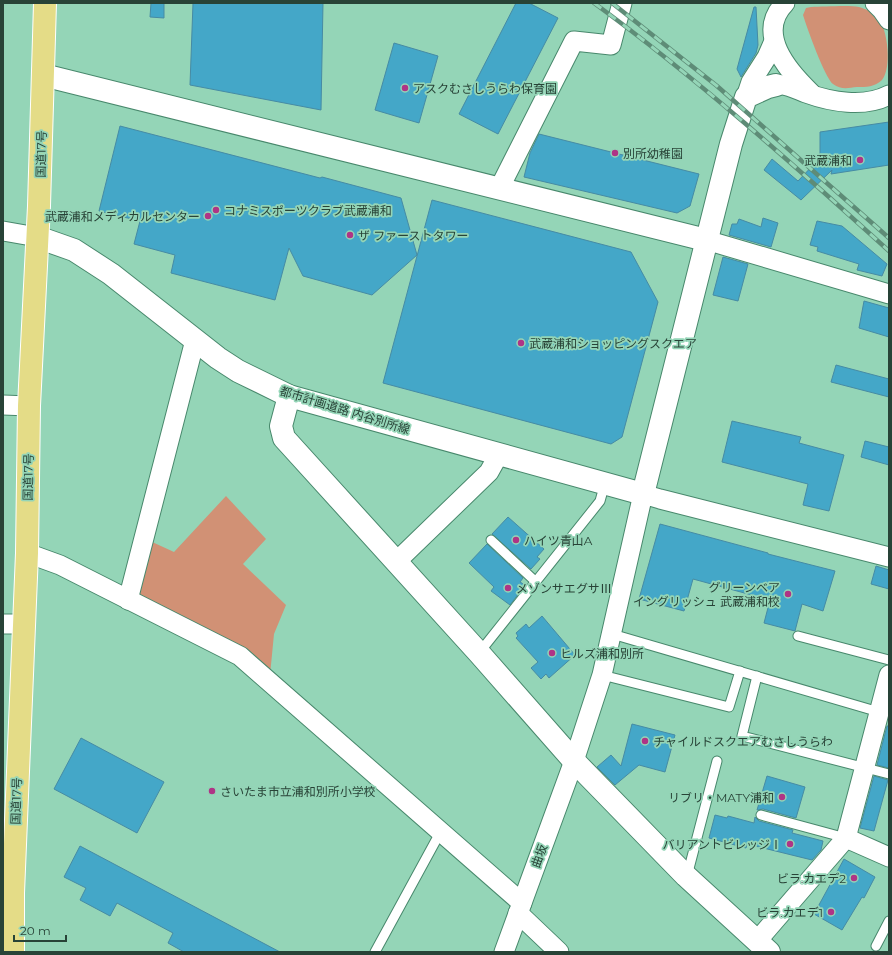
<svg xmlns="http://www.w3.org/2000/svg" width="892" height="955" font-family="Montserrat,'Noto Sans JP',sans-serif">
<style>
.green{fill:#d19175}
.building{fill:#44a7c8;stroke:#468ba4}
.lines{fill:none;stroke-linecap:round;stroke-linejoin:round}
.service-casing{stroke:#48886c;stroke-width:11}
.minor-casing{stroke:#48886c;stroke-width:21}
.tertiary-casing{stroke:#48886c;stroke-width:24}
.trunk-casing{stroke:#fff;stroke-width:24}
.service{stroke:#fff;stroke-width:9}
.minor{stroke:#fff;stroke-width:19}
.tertiary{stroke:#fff;stroke-width:22}
.trunk{stroke:#e4dc87;stroke-width:22}
.rail-casing{stroke:#5e8c77;stroke-width:4.5}
.rail{stroke:#94d5b7;stroke-width:3;stroke-dasharray:9;stroke-linecap:butt}
.poi-dot{fill:#af3486;stroke:#94d5b7;stroke-width:1.5}
.labels{text-anchor:middle;dominant-baseline:central;stroke-width:3.5;stroke-linejoin:round;paint-order:stroke}
.poi-label{font-size:12px;fill:#284337;stroke:#94d5b7;text-anchor:start}
.street-label{font-size:12px;fill:#284337;stroke:#94d5b7}
</style>
<rect width="100%" height="100%" fill="#94d5b7"/>
<g class="green">
<path d="M811 7C823 7 848 5 859 7 865 9 874 12 878 17 888 30 892 68 882 80 875 87 866 87 857 87 848 88 841 90 833 84 825 78 807 28 803 15L806 8Z"/>
<path d="M226 496 266 539 243 564 286 605 274 634 270 675 136 595 150 541 174 552Z"/>
</g>
<g class="building">
<path d="M151 3H164V18L150 17Z"/>
<path d="M193 3H323L321 110 190 85Z"/>
<path d="M516 3H529L558 18 498 134 459 114Z"/>
<path d="M754 7H756L758 45 756 53 741 77 737 69Z"/>
<path d="M394 43 438 56 419 123 375 110Z"/>
<path d="M889 122V165L831 174 832 170 801 200 764 170 772 159 798 181 817 161 815 159 820 153V132Z"/>
<path d="M120 126 320 178 322 177 401 198 417 255 372 295 303 276 289 248 275 300 171 273 175 255 134 244 140 221 99 211Z"/>
<path d="M539 134 699 174 690 206 677 213 524 177 530 153Z"/>
<path d="M432 200 631 252 658 302 622 437 611 444 383 383Z"/>
<path d="M763 218 778 223 771 247 729 235 732 224H737L739 219 761 227Z"/>
<path d="M817 221 842 226 887 264 882 276 857 270 859 264 817 251 818 247 810 245Z"/>
<path d="M723 257 748 264 738 301 713 295Z"/>
<path d="M864 301 889 308V337L859 328Z"/>
<path d="M836 365 889 379V397L831 382Z"/>
<path d="M732 421 801 437 799 443 844 455 829 511 803 505 808 484 722 462Z"/>
<path d="M865 441 889 447V465L861 457Z"/>
<path d="M508 517 544 549 537 557 540 559 531 569 492 534Z"/>
<path d="M660 524 768 553V554L835 571 823 611 802 604 795 631 764 623 770 600 693 579 684 611 639 599Z"/>
<path d="M487 544 523 578 520 582 525 585 510 605 491 591 494 587 469 563Z"/>
<path d="M876 566 889 570V589L871 584Z"/>
<path d="M542 616 575 655 549 678 546 674 541 679 531 668 538 662 516 638 518 636 516 633 526 624 529 628Z"/>
<path d="M632 724 675 735 665 772 639 765 615 785 597 767 611 755 621 766Z"/>
<path d="M887 726H889V768L877 765Z"/>
<path d="M81 738 164 782 137 833 54 789Z"/>
<path d="M767 776 805 787 796 818 763 809 757 810Z"/>
<path d="M874 776 888 780 874 831 860 828Z"/>
<path d="M715 815 727 818 728 816 754 823 755 817 759 821 793 830 792 833 823 841 821 850 812 860 747 844 746 848 709 838Z"/>
<path d="M80 846 280 952H184L168 943 173 933 117 903 110 916 80 900 86 888 64 877Z"/>
<path d="M844 859 875 877 864 898 862 897 842 930 814 914Z"/>
</g>
<g class="lines">
<defs>
<g id="service">
<path d="M491 540 536 582"/>
<path d="M612 634 879 712"/>
<path d="M798 636 889 660"/>
<path d="M479 653 600 501 605 483"/>
<path d="M602 675 729 707 740 671"/>
<path d="M757 676 742 736 889 774"/>
<path d="M761 815 846 838"/>
<path d="M687 876 717 761"/>
<path d="M876 946 889 921"/>
<path d="M375 952 441 831"/>
</g>
<g id="minor">
<path d="M785 3C755 33 788 71 811 93"/>
<path d="M875 3 882 10 889 20"/>
<path d="M776 85C785 83 798 90 806 93 831 102 864 108 889 95"/>
<path d="M746 97 751 82 767 57 774 41"/>
<path d="M499 189 574 41 611 45 622 3"/>
<path d="M3 231 37 237"/>
<path d="M706 240 889 294"/>
<path d="M3 405 29 406"/>
<path d="M27 553 60 565 240 656 522 903"/>
<path d="M396 562 489 472 499 454"/>
<path d="M128 600 195 340"/>
<path d="M3 624H24"/>
<path d="M846 838 889 675"/>
<path d="M518 913 559 952"/>
<path d="M757 941 846 838 889 857"/>
<path d="M504 952 574 761 602 675 643 494 660 499 889 557"/>
</g>
<g id="tertiary">
<path d="M43 75 706 240"/>
<path d="M37 237 74 250 111 274 218 358 238 371 289 396 643 494 731 144 746 97 768 87 776 85"/>
<path d="M289 396 281 426 284 438 479 653 574 761 686 876 769 952"/>
</g>
<path id="trunk" d="M13 952V893L27 553 29 406 39 206 45 3"/>
</defs>
<use href="#service" class="service-casing"/>
<use href="#minor" class="minor-casing"/>
<use href="#tertiary" class="tertiary-casing"/>
<use href="#trunk" class="trunk-casing"/>
<use href="#service" class="service"/>
<use href="#minor" class="minor"/>
<use href="#tertiary" class="tertiary"/>
<use href="#trunk" class="trunk"/>
<defs>
<g id="rail">
<path d="M594 3C698 79 794 165 889 251"/>
<path d="M612 3 717 86 889 238"/>
</g>
</defs>
<use href="#rail" class="rail-casing"/>
<use href="#rail" class="rail"/>
</g>
<g class="poi-dot">
<circle cx="405" cy="88" r="4"/>
<circle cx="615" cy="153" r="4"/>
<circle cx="860" cy="160" r="4"/>
<circle cx="216" cy="210" r="4"/>
<circle cx="208" cy="216" r="4"/>
<circle cx="350" cy="235" r="4"/>
<circle cx="521" cy="343" r="4"/>
<circle cx="516" cy="540" r="4"/>
<circle cx="508" cy="588" r="4"/>
<circle cx="788" cy="594" r="4"/>
<circle cx="552" cy="653" r="4"/>
<circle cx="645" cy="741" r="4"/>
<circle cx="212" cy="791" r="4"/>
<circle cx="782" cy="797" r="4"/>
<circle cx="790" cy="844" r="4"/>
<circle cx="854" cy="878" r="4"/>
<circle cx="831" cy="912" r="4"/>
</g>
<g class="labels">
<g class="poi-label">
<text x="413" y="88">アスクむさしうらわ保育園</text>
<text x="623" y="153">別所幼稚園</text>
<text x="852" y="160" text-anchor="end">武蔵浦和</text>
<text x="224" y="210">コナミスポーツクラブ武蔵浦和</text>
<text x="200" y="216" text-anchor="end">武蔵浦和メディカルセンター</text>
<text x="358" y="235">ザ ファーストタワー</text>
<text x="529" y="343">武蔵浦和ショッピングスクエア</text>
<text x="524" y="540">ハイツ青山A</text>
<text x="780" y="587" text-anchor="end">グリーンベア<tspan x="780" dy="14">イングリッシュ 武蔵浦和校</tspan></text>
<text x="516" y="588">メゾンサエグサⅢ</text>
<text x="560" y="653">ヒルズ浦和別所</text>
<text x="653" y="741">チャイルドスクエアむさしうらわ</text>
<text x="220" y="791">さいたま市立浦和別所小学校</text>
<text x="774" y="797" text-anchor="end">リブリ・MATY浦和</text>
<text x="782" y="844" text-anchor="end">バリアントビレッジⅠ</text>
<text x="846" y="878" text-anchor="end">ビラ.カエデ2</text>
<text x="823" y="912" text-anchor="end">ビラ.カエデ1</text>
</g>
<g class="street-label">
<text transform="translate(41 154) rotate(-89)">国道17号</text>
<text transform="translate(345 410) rotate(17)">都市計画道路 内谷別所線</text>
<text transform="translate(28 477) rotate(-89)">国道17号</text>
<text transform="translate(16 801) rotate(-88)">国道17号</text>
<text transform="translate(539 856) rotate(-70)">曲坂</text>
</g>
</g>
<rect width="892" height="955" fill="none" stroke="#284337" stroke-width="8"/>
<path d="M14 935v6h52v-6" fill="none" stroke="#284337" stroke-width="2"/>
<text x="20" y="935" font-size="12" fill="#284337" stroke="#94d5b7" stroke-width="3" paint-order="stroke">20 m</text>
</svg>
